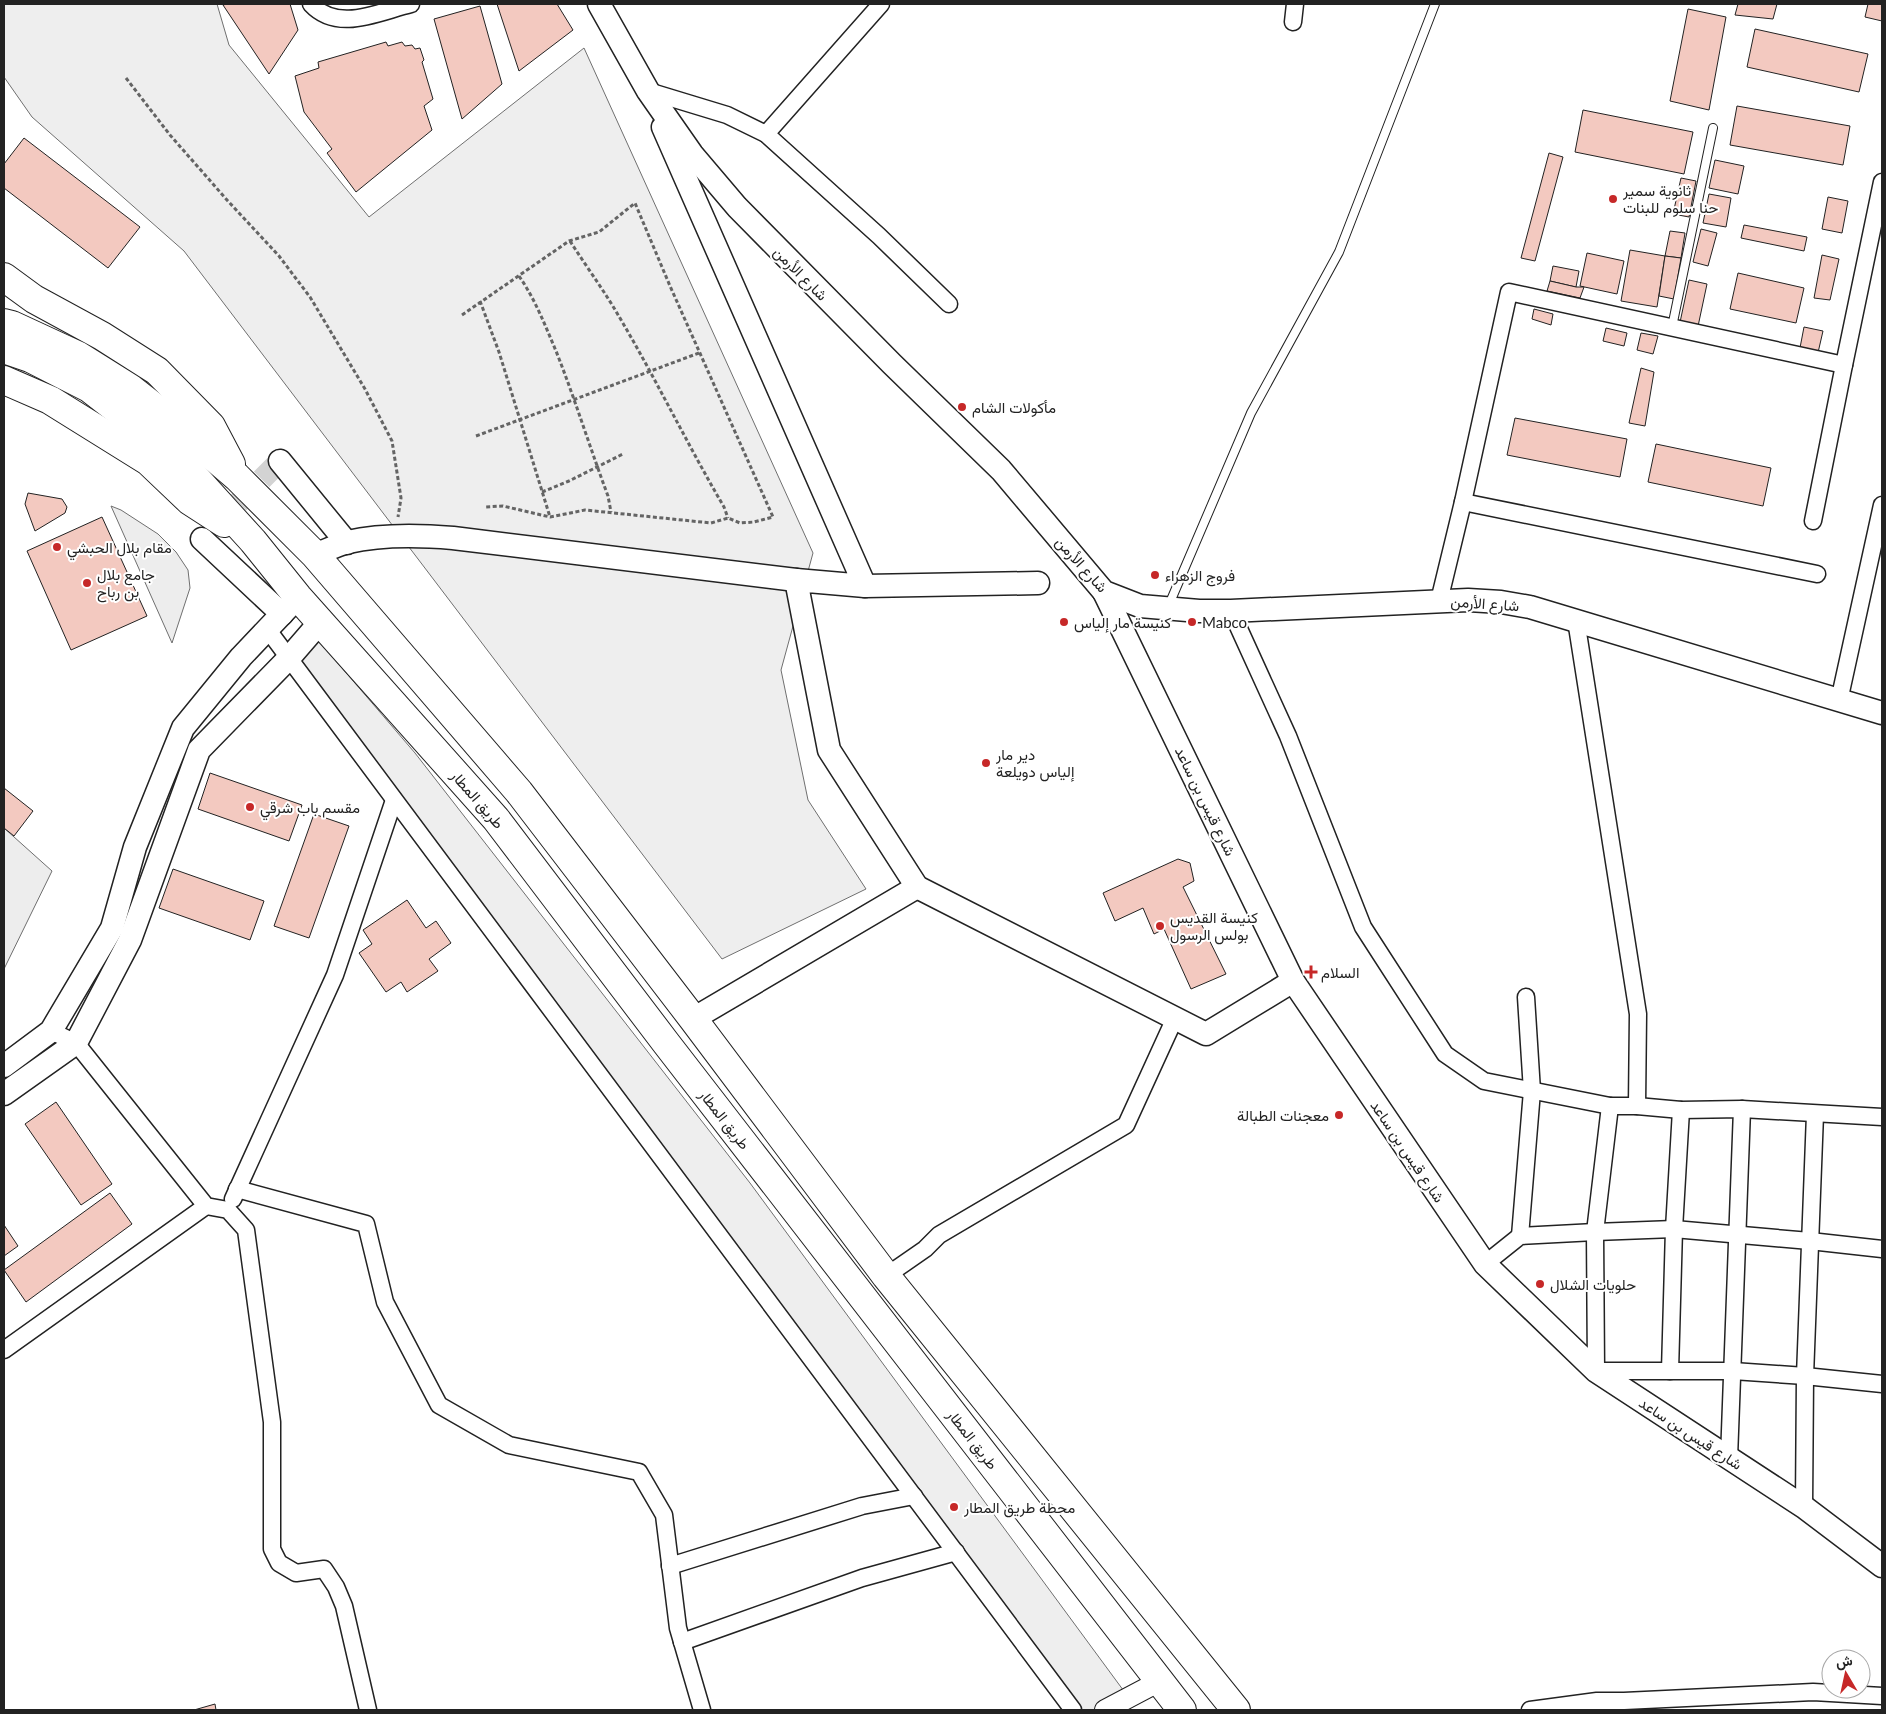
<svg xmlns="http://www.w3.org/2000/svg" width="1886" height="1714" font-family="Lato,Vazirmatn,sans-serif">
<style>
.green{fill:#eee;stroke:#6f6f6f}
.parking{fill:#ededed;stroke:#6f6f6f}
.building{fill:#f3c9c0;stroke:#222}
.lines{fill:none;stroke-linecap:round;stroke-linejoin:round}
.secondary-tunnel{stroke:#d3d3d3;stroke-width:22;stroke-dasharray:22 11;stroke-linecap:butt}
.service-casing{stroke:#222;stroke-width:10}
.minor-casing{stroke:#222;stroke-width:19}
.tertiary-casing{stroke:#222;stroke-width:22}
.secondary-casing{stroke:#222;stroke-width:25}
.motorway-casing{stroke:#222;stroke-width:30}
.path{stroke:#646464;stroke-width:3;stroke-dasharray:4 2.5;stroke-linecap:butt}
.service{stroke:#fff;stroke-width:8}
.minor{stroke:#fff;stroke-width:16}
.tertiary{stroke:#fff;stroke-width:20}
.secondary{stroke:#fff;stroke-width:22}
.motorway{stroke:#fff;stroke-width:28}
.poi-dot{fill:#c62828;stroke:#fff;stroke-width:2}
.labels{text-anchor:middle;dominant-baseline:central;stroke-width:4;stroke-linejoin:round;paint-order:stroke}
.poi-label{font-size:15px;fill:#222;stroke:#fff;text-anchor:start}
.street-label{font-size:15px;fill:#222;stroke:#fff}
</style>
<rect width="100%" height="100%" fill="#fff"/>
<g class="green">
<path d="M4 4H217L229 45 369 217 584 48 813 553 781 670 808 800 866 889 722 959 184 251 32 117 4 77Z"/>
<path d="M312 633 415 753 750 1183 1129 1698 1105 1710H1073L289 658Z"/>
</g>
<g class="parking">
<path d="M111 506 121 510 158 534 176 552 188 570 190 588 172 643Z"/>
<path d="M4 828 52 871 4 969Z"/>
</g>
<g class="building">
<path d="M227 4H290L298 30 269 74 223 5Z"/>
<path d="M497 4H557L573 30 519 71Z"/>
<path d="M1738 4H1777L1773 19 1735 15Z"/>
<path d="M1868 4H1882V21L1865 17Z"/>
<path d="M480 6 502 84 462 119 434 19Z"/>
<path d="M1688 9 1726 17 1709 110 1670 101Z"/>
<path d="M1755 29 1868 54 1859 92 1747 67Z"/>
<path d="M386 42 388 46 402 42 405 46 412 45 415 49 420 48 424 60 422 62 433 99 424 106 432 130 356 192 327 153 332 149 304 112 295 76 319 68 318 62Z"/>
<path d="M1737 106 1850 126 1843 165 1730 145Z"/>
<path d="M1583 110 1693 132 1684 174 1575 152Z"/>
<path d="M24 138 140 227 108 268 4 188V164Z"/>
<path d="M1549 153 1563 157 1535 261 1521 258Z"/>
<path d="M1715 160 1744 166 1738 194 1709 188Z"/>
<path d="M1681 178 1696 181 1689 217 1673 214Z"/>
<path d="M1709 194 1731 198 1726 227 1703 223Z"/>
<path d="M1828 197 1848 201 1842 233 1822 229Z"/>
<path d="M1744 225 1807 237 1804 251 1741 238Z"/>
<path d="M1701 229 1717 233 1708 266 1693 262Z"/>
<path d="M1670 231 1685 233 1681 258 1665 256Z"/>
<path d="M1630 250 1665 256 1657 307 1621 301Z"/>
<path d="M1587 253 1624 261 1617 294 1580 286Z"/>
<path d="M1822 255 1839 259 1830 300 1814 298Z"/>
<path d="M1665 256 1681 258 1674 299 1659 296Z"/>
<path d="M1553 266 1579 271 1576 287 1550 281Z"/>
<path d="M1738 273 1804 288 1796 323 1730 309Z"/>
<path d="M1689 280 1707 284 1697 331 1679 327Z"/>
<path d="M1550 281 1576 287H1584L1580 298 1547 291Z"/>
<path d="M1534 309 1553 314 1551 325 1532 319Z"/>
<path d="M1804 327 1823 331 1817 357 1799 353Z"/>
<path d="M1606 328 1627 333 1624 346 1603 341Z"/>
<path d="M1641 333 1658 336 1653 354 1637 350Z"/>
<path d="M1641 368 1654 372 1645 426 1629 423Z"/>
<path d="M1515 418 1627 439 1620 477 1507 455Z"/>
<path d="M1656 444 1771 468 1763 506 1648 482Z"/>
<path d="M28 493 62 499 67 507 65 513 35 531 25 504Z"/>
<path d="M102 517 147 616 71 650 27 551Z"/>
<path d="M210 773 302 805 289 841 198 809Z"/>
<path d="M4 788 33 811 14 836 4 828Z"/>
<path d="M314 814 349 826 309 938 274 926Z"/>
<path d="M1178 859 1190 863 1194 881 1183 887 1226 974 1191 989 1164 929 1154 934 1143 908 1115 921 1103 893Z"/>
<path d="M173 869 264 901 250 940 159 908Z"/>
<path d="M407 900 426 928 436 921 451 943 429 959 438 971 407 992 401 982 386 992 359 953 372 944 363 930Z"/>
<path d="M56 1102 112 1184 81 1205 25 1124Z"/>
<path d="M110 1193 132 1224 26 1302 4 1270Z"/>
<path d="M4 1225 18 1246 4 1256Z"/>
<path d="M215 1704 216 1710H194Z"/>
</g>
<g class="lines">
<path class="secondary-tunnel" d="M215 526 280 461"/>
<defs>
<g id="service">
<path d="M1672 327 1713 128"/>
<path d="M1168 607 1251 413 1339 252 1435 4"/>
</g>
<g id="minor">
<path d="M311 4C338 33 378 12 411 4"/>
<path d="M1293 22 1295 4"/>
<path d="M648 91 727 115 766 134 879 236 949 304"/>
<path d="M766 134 881 4"/>
<path d="M1463 502 1817 574"/>
<path d="M1813 521 1844 365"/>
<path d="M1439 601 1463 502 1509 292 1844 365 1882 182"/>
<path d="M1231 611 1288 736 1363 927 1445 1054 1484 1081 1610 1106H1637L1681 1110 1742 1109 1882 1117"/>
<path d="M1576 620 1638 1014 1637 1106"/>
<path d="M268 630 1073 1710"/>
<path d="M1839 701 1882 505"/>
<path d="M51 1031 76 1043 206 1206 228 1210 246 1230 272 1422V1549L279 1563 296 1573 324 1569 336 1587 344 1606 368 1710"/>
<path d="M1610 1106 1595 1232 1596 1371H1733L1805 1376 1882 1384"/>
<path d="M237 1189 366 1224 385 1302 439 1405 509 1445 639 1472 664 1515 678 1628 702 1710"/>
<path d="M233 1199 335 975 394 800"/>
<path d="M1520 1236 1532 1091 1526 997"/>
<path d="M1485 1264 1520 1236 1595 1232 1674 1229 1810 1241 1882 1249"/>
<path d="M886 1276 925 1249 939 1235 1126 1125 1175 1018"/>
<path d="M4 1350 206 1206"/>
<path d="M1670 1371 1674 1229 1681 1110"/>
<path d="M1729 1458 1742 1109"/>
<path d="M1804 1507 1805 1376 1815 1114"/>
<path d="M670 1566 862 1506 914 1496"/>
<path d="M682 1642 862 1578 956 1552"/>
<path d="M1530 1710 1597 1701H1624L1813 1692 1882 1696"/>
</g>
<path id="tertiary" d="M1105 1710 1160 1681"/>
<g id="secondary">
<path d="M599 4 648 91 692 154 737 207 892 364 1001 470 1104 592 1140 606 1199 611H1231L1468 600 1501 602 1530 607 1882 713"/>
<path d="M663 127 865 586 796 580 829 750 917 887 1206 1034 1293 981"/>
<path d="M280 461 347 543"/>
<path d="M202 539 282 614"/>
<path d="M315 555C325 551 337 545 348 542 382 534 418 535 453 538L796 580"/>
<path d="M865 586 1038 583"/>
<path d="M1104 592 1293 981 1485 1264 1596 1371 1804 1507 1882 1566"/>
<path d="M693 1019 917 887"/>
<path d="M4 1066 51 1031 112 928 135 847 183 728 241 657 298 597"/>
<path d="M4 1094 76 1043 130 940 199 750 289 658 321 621"/>
</g>
<g id="motorway">
<path d="M4 277 34 299 102 336 157 371 211 426 231 464"/>
<path d="M4 323 12 325 79 356 130 388 167 417 237 477 315 555 519 792 693 1019 886 1276 1236 1710"/>
<path d="M4 349 30 358 89 388 174 454 253 541 298 597 496 819 666 1043 1182 1710"/>
<path d="M4 380 50 400 148 461 190 501 224 523"/>
</g>
</defs>
<use href="#service" class="service-casing"/>
<use href="#minor" class="minor-casing"/>
<use href="#tertiary" class="tertiary-casing"/>
<use href="#secondary" class="secondary-casing"/>
<use href="#motorway" class="motorway-casing"/>
<g class="path">
<path d="M126 78 170 135 227 200 279 256 310 297 365 389 392 441 401 498 398 517"/>
<path d="M570 241C584 263 600 285 614 308 653 373 686 442 724 507L728 518"/>
<path d="M519 276C535 299 545 325 556 351 575 399 590 448 608 496L611 512"/>
<path d="M480 301 499 352 550 517"/>
<path d="M462 315 569 241 599 232 635 203 670 286 773 517 754 522 740 523 728 518 711 523 585 510 550 517 503 506 485 507"/>
<path d="M476 436 699 353"/>
<path d="M542 492 569 481 623 454"/>
</g>
<use href="#service" class="service"/>
<use href="#minor" class="minor"/>
<use href="#tertiary" class="tertiary"/>
<use href="#secondary" class="secondary"/>
<use href="#motorway" class="motorway"/>
</g>
<g class="poi-dot">
<circle cx="1613" cy="199" r="5"/>
<circle cx="962" cy="407" r="5"/>
<circle cx="57" cy="547" r="5"/>
<circle cx="1155" cy="575" r="5"/>
<circle cx="87" cy="583" r="5"/>
<circle cx="1064" cy="622" r="5"/>
<circle cx="1192" cy="622" r="5"/>
<circle cx="986" cy="763" r="5"/>
<circle cx="250" cy="807" r="5"/>
<circle cx="1160" cy="926" r="5"/>
<path d="M1308.5 964.5h5v5h5v5h-5v5h-5v-5h-5v-5h5z"/>
<circle cx="1339" cy="1115" r="5"/>
<circle cx="1540" cy="1284" r="5"/>
<circle cx="954" cy="1507" r="5"/>
</g>
<g class="labels">
<g class="poi-label">
<text x="1623" y="190">ثانوية سمير<tspan x="1623" dy="17">حنا سلوم للبنات</tspan></text>
<text x="972" y="407">مأكولات الشام</text>
<text x="67" y="547">مقام بلال الحبشي</text>
<text x="97" y="574">جامع بلال<tspan x="97" dy="17">بن رباح</tspan></text>
<text x="1165" y="575">فروج الزهراء</text>
<text x="1074" y="622">كنيسة مار إلياس</text>
<text x="1202" y="622">Mabco</text>
<text x="996" y="754">دير مار<tspan x="996" dy="17">إلياس دويلعة</tspan></text>
<text x="260" y="807">مقسم باب شرقي</text>
<text x="1170" y="917">كنيسة القديس<tspan x="1170" dy="17">بولس الرسول</tspan></text>
<text x="1321" y="972">السلام</text>
<text x="1329" y="1115" text-anchor="end">معجنات الطبالة</text>
<text x="1550" y="1284">حلويات الشلال</text>
<text x="964" y="1507">محطة طريق المطار</text>
</g>
<g class="street-label">
<text transform="translate(801 273) rotate(45)">شارع الأرمن</text>
<text transform="translate(1082 564) rotate(48)">شارع الأرمن</text>
<text transform="translate(1485 603) rotate(4)">شارع الأرمن</text>
<text transform="translate(478 799) rotate(49)">طريق المطار</text>
<text transform="translate(1206 801) rotate(64)">شارع قيس بن ساعد</text>
<text transform="translate(725 1119) rotate(52)">طريق المطار</text>
<text transform="translate(1408 1151) rotate(56)">شارع قيس بن ساعد</text>
<text transform="translate(1691 1433) rotate(33)">شارع قيس بن ساعد</text>
<text transform="translate(973 1439) rotate(52)">طريق المطار</text>
</g>
</g>
<rect width="1886" height="1714" fill="none" stroke="#222222" stroke-width="10"/>
<g transform="translate(1846 1674) rotate(351)"><circle r="24" fill="#ffffff" stroke="#a7a7a7"/>
<path d="M0-4L9 19L0 12L-9 19Z" fill="#c62828"/>
<text y="-8" font-size="14" font-weight="bold" text-anchor="middle" fill="#222222">ش</text>
</g>
</svg>
